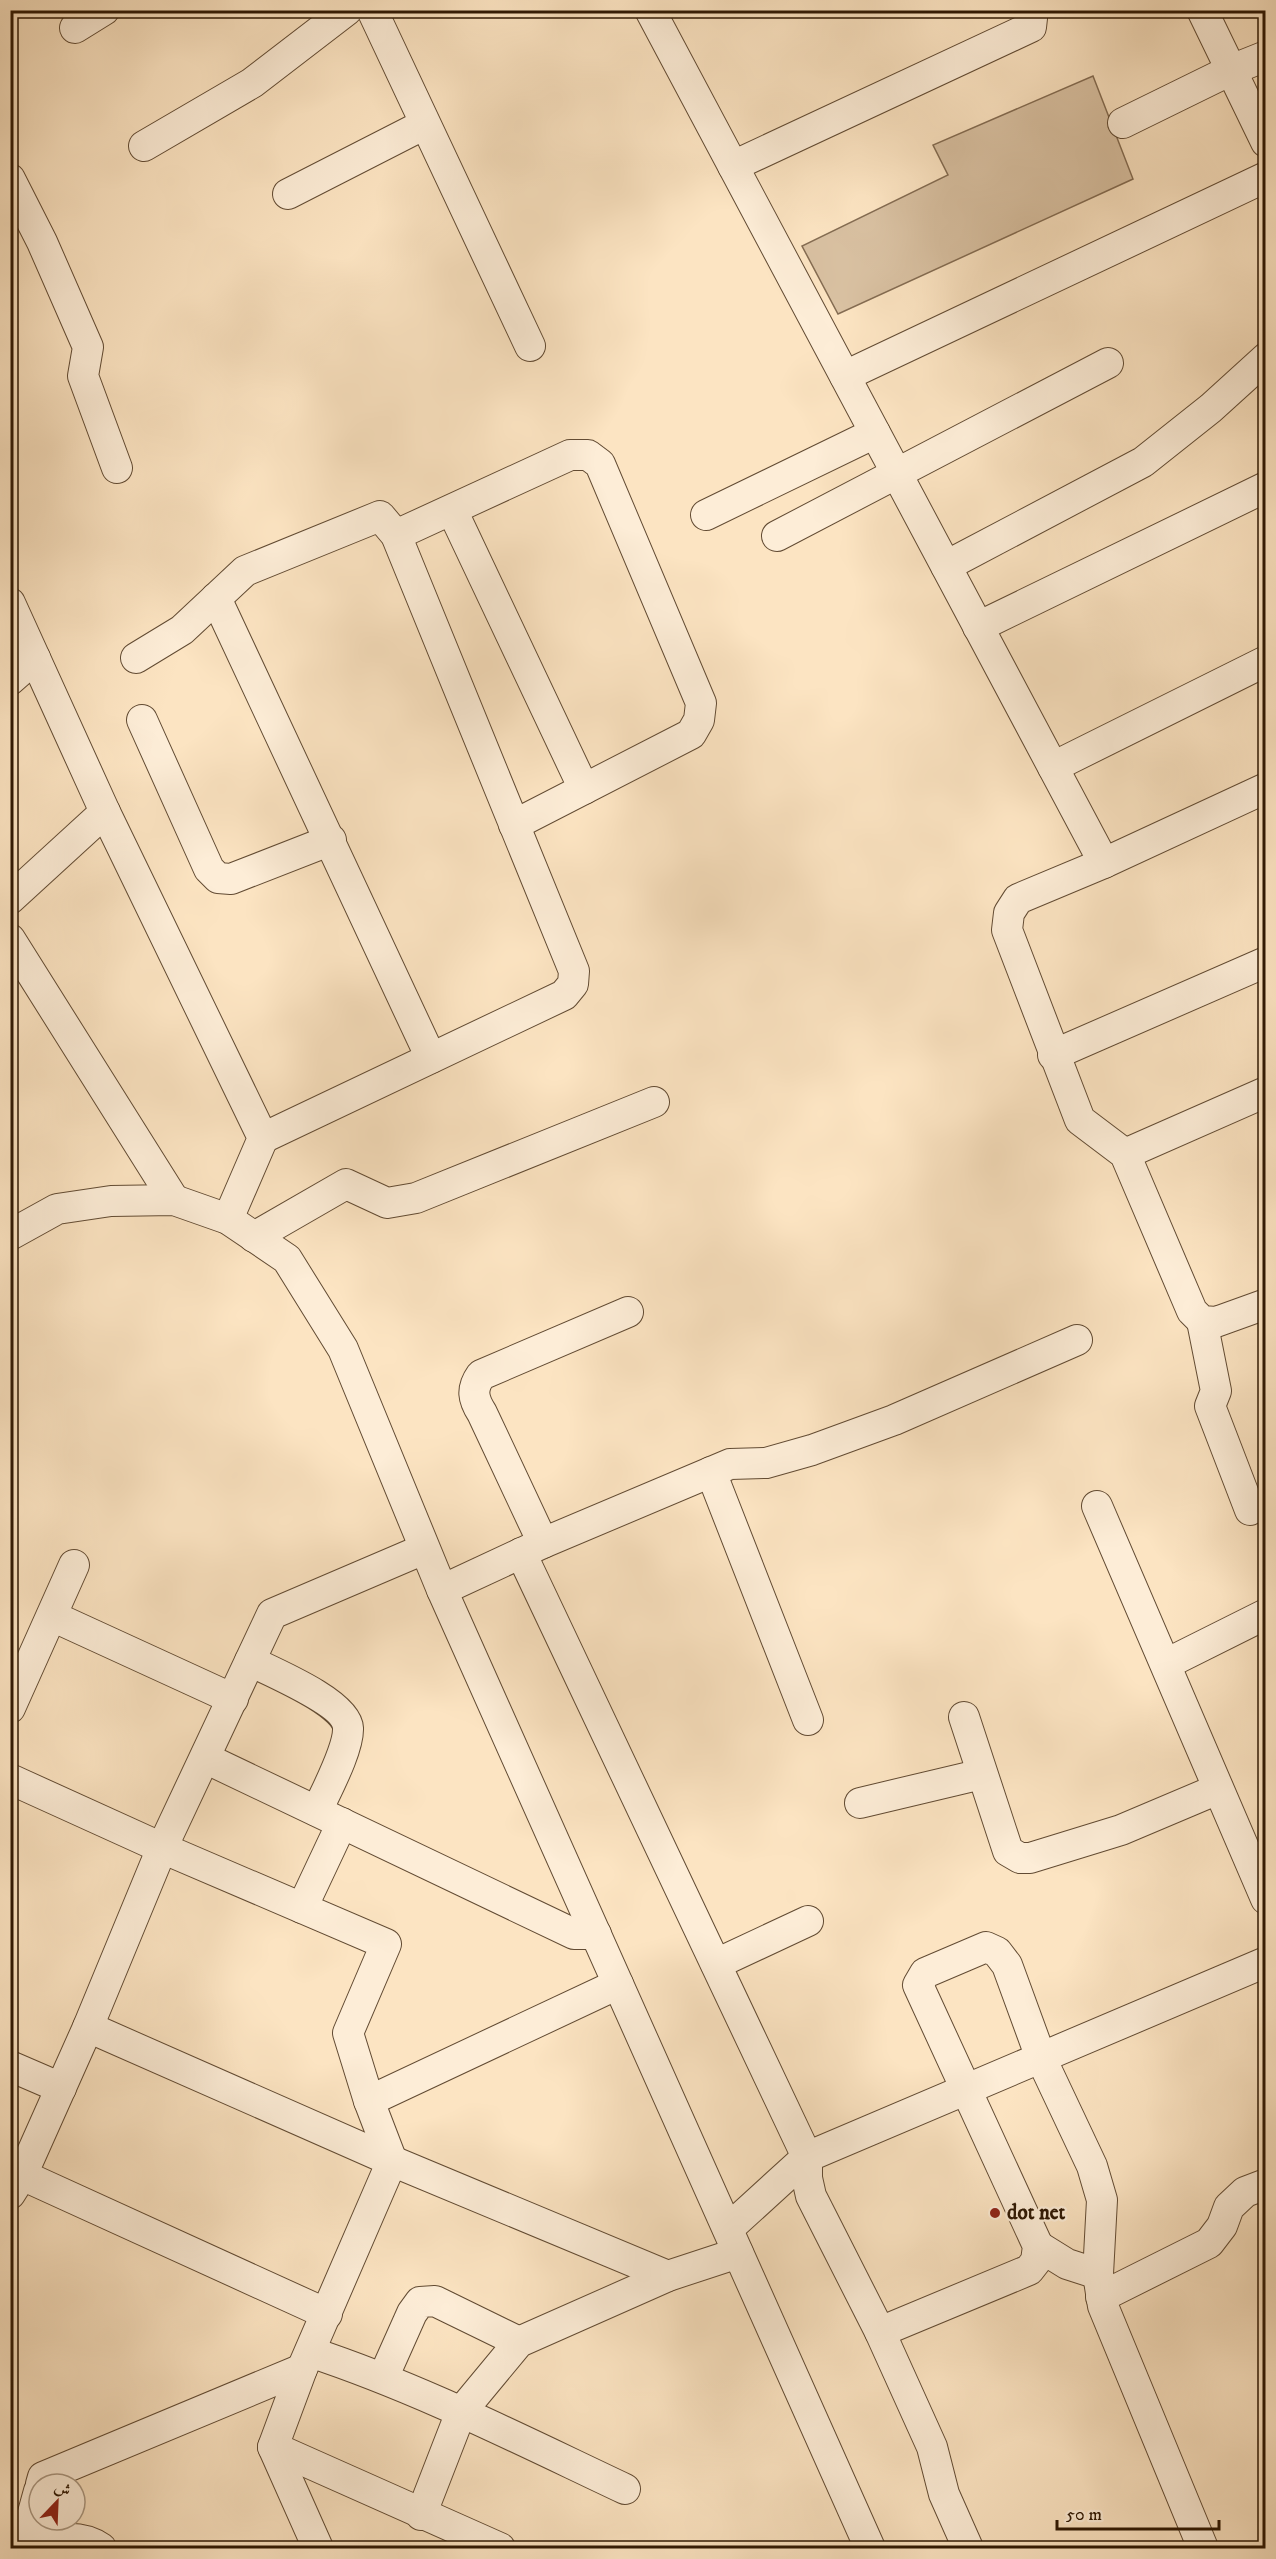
<svg xmlns="http://www.w3.org/2000/svg" width="1276" height="2559" font-family="'IM FELL DW Pica',Amiri,serif">
<style>
.green{fill:#d9c1a2;stroke:#846c52;stroke-width:1.5}
.lines{fill:none;stroke-linecap:round;stroke-linejoin:round}
.minor-casing{stroke:#624b33;stroke-width:32}
.minor{stroke:#fdedd7;stroke-width:30}
.poi-dot{fill:#8f2418;stroke:#fdedd7;stroke-width:2}
.labels{text-anchor:middle;dominant-baseline:central;stroke-width:4.5;stroke-linejoin:round;paint-order:stroke}
.poi-label{font-size:21px;font-weight:bold;fill:#2f1803;stroke:#fdedd7;text-anchor:start}
</style>
<rect width="100%" height="100%" fill="#fce4c2"/>
<filter id="stains"><feTurbulence type="fractalNoise" baseFrequency=".00333" numOctaves="4"/><feColorMatrix values="0 0 0 0 .2 0 0 0 0 .09 0 0 0 0 .02 0 0 0 .5 -.17"/></filter>
<radialGradient id="worn" r=".72"><stop offset=".6" stop-color="#630" stop-opacity="0"/><stop offset="1" stop-color="#630" stop-opacity=".3"/></radialGradient>
<path class="green" d="M1093 76 1133 179 838 314 802 246 948 175 933 145Z"/>
<g class="lines">
<defs>
<g id="minor">
<path d="M372 10 530 346"/>
<path d="M650 10 1104 863"/>
<path d="M1202 10 1266 142"/>
<path d="M75 28 104 10"/>
<path d="M1123 123 1231 70 1266 56"/>
<path d="M144 146 252 83 347 10"/>
<path d="M733 166 1031 27 1032 18 1029 10"/>
<path d="M10 179 42 242 88 347 83 376 117 468"/>
<path d="M288 194 425 124"/>
<path d="M845 376 1266 177"/>
<path d="M452 510 584 789"/>
<path d="M706 515 875 433"/>
<path d="M396 535 570 455H588L600 464 701 703 699 720 691 734 514 825"/>
<path d="M777 536 1108 363"/>
<path d="M946 566 1143 462 1211 408 1266 358"/>
<path d="M216 598 431 1058"/>
<path d="M10 603 105 812 263 1138 228 1219"/>
<path d="M978 627 1266 487"/>
<path d="M136 658 182 630 245 571 380 516 396 535 574 971 573 984 564 995 263 1138"/>
<path d="M10 680 35 658"/>
<path d="M142 720 209 869 218 878 231 879 331 840"/>
<path d="M1053 767 1266 661"/>
<path d="M1266 788 1104 863 1018 899 1009 913 1007 930 1080 1120 1125 1154 1192 1311 1202 1321 1216 1322 1266 1304"/>
<path d="M10 899 105 812"/>
<path d="M10 939 174 1200"/>
<path d="M1053 1055 1266 962"/>
<path d="M1125 1154 1266 1092"/>
<path d="M10 1235 57 1209 111 1201 174 1200 228 1219 287 1259 343 1349 442 1590 870 2548"/>
<path d="M254 1237 346 1184 387 1203 416 1198 654 1102"/>
<path d="M1202 1321 1216 1391 1210 1406 1250 1510"/>
<path d="M711 1472 808 1720"/>
<path d="M1097 1506 1266 1899"/>
<path d="M543 1543 482 1413C473 1399 471 1389 481 1375L628 1312"/>
<path d="M521 1553 807 2157V2178L811 2196 880 2332 932 2447 944 2494 968 2548"/>
<path d="M442 1590 543 1543 730 1464 766 1463 812 1450 894 1420 1077 1340"/>
<path d="M52 1616 233 1699"/>
<path d="M250 1661C272 1672 347 1703 348 1728 349 1749 326 1791 317 1811"/>
<path d="M1166 1664 1266 1614"/>
<path d="M10 1708 74 1565"/>
<path d="M964 1717 1008 1851 1020 1858H1030L1121 1830 1218 1789"/>
<path d="M205 1758 574 1934H596"/>
<path d="M10 1779 162 1848 386 1944 348 2033 369 2101 392 2161 302 2369 273 2447 318 2548"/>
<path d="M860 1803 982 1774"/>
<path d="M302 1908 342 1823"/>
<path d="M716 1964 808 1921"/>
<path d="M88 2027 392 2161 668 2276"/>
<path d="M10 2066 61 2088"/>
<path d="M369 2101 618 1984"/>
<path d="M22 2175 327 2314"/>
<path d="M10 2194 22 2175 88 2027 162 1848 272 1614 424 1549"/>
<path d="M728 2229 807 2157 1266 1962"/>
<path d="M1038 2246 1067 2264 1098 2274"/>
<path d="M1101 2297 1209 2243 1222 2226 1229 2207 1245 2192 1266 2184"/>
<path d="M880 2332 1029 2270 1036 2261 1038 2246 918 1985 925 1973 986 1947 997 1952 1007 1965 1041 2058 1092 2166 1102 2200 1098 2274 1103 2306 1203 2548"/>
<path d="M310 2352C419 2388 521 2440 625 2489"/>
<path d="M383 2378 412 2313 420 2302 435 2301 519 2342"/>
<path d="M273 2447 500 2548"/>
<path d="M41 2484 43 2477 302 2369"/>
<path d="M421 2515 461 2412 519 2342 668 2276 738 2253"/>
<path d="M19 2548 31 2520 39 2491"/>
<path d="M20 2548C47 2541 77 2531 101 2548"/>
</g>
</defs>
<use href="#minor" class="minor-casing"/>
<use href="#minor" class="minor"/>
</g>
<circle class="poi-dot" cx="995" cy="2213" r="6"/>
<g class="labels">
<g class="poi-label">
<text x="1007" y="2213">dot net</text>
</g>
</g>
<rect width="1276" height="2559" fill="none" stroke="#fce4c2" stroke-width="36"/>
<rect x="12" y="12" width="1252" height="2535" fill="none" stroke="#2f1803" stroke-width="3"/>
<rect x="18" y="18" width="1240" height="2523" fill="none" stroke="#2f1803" stroke-width="1.5"/>
<g transform="translate(57 2502) rotate(23)"><circle r="28" fill="#fdedd7" stroke="#ab9882" stroke-width="1.5"/>
<path d="M0-4.5L10 22L0 15L-10 22Z" fill="#8f2418"/>
<text y="-9" font-size="16" font-weight="bold" text-anchor="middle" fill="#2f1803">ش</text>
</g>
<path d="M1057 2520v9h162v-9" fill="none" stroke="#2f1803" stroke-width="3"/>
<text x="1066" y="2520" font-size="18" fill="#2f1803" stroke="#fdedd7" stroke-width="4.5" paint-order="stroke">50 m</text>
<rect width="100%" height="100%" filter="url(#stains)"/>
<rect width="100%" height="100%" fill="url(#worn)"/>
</svg>
